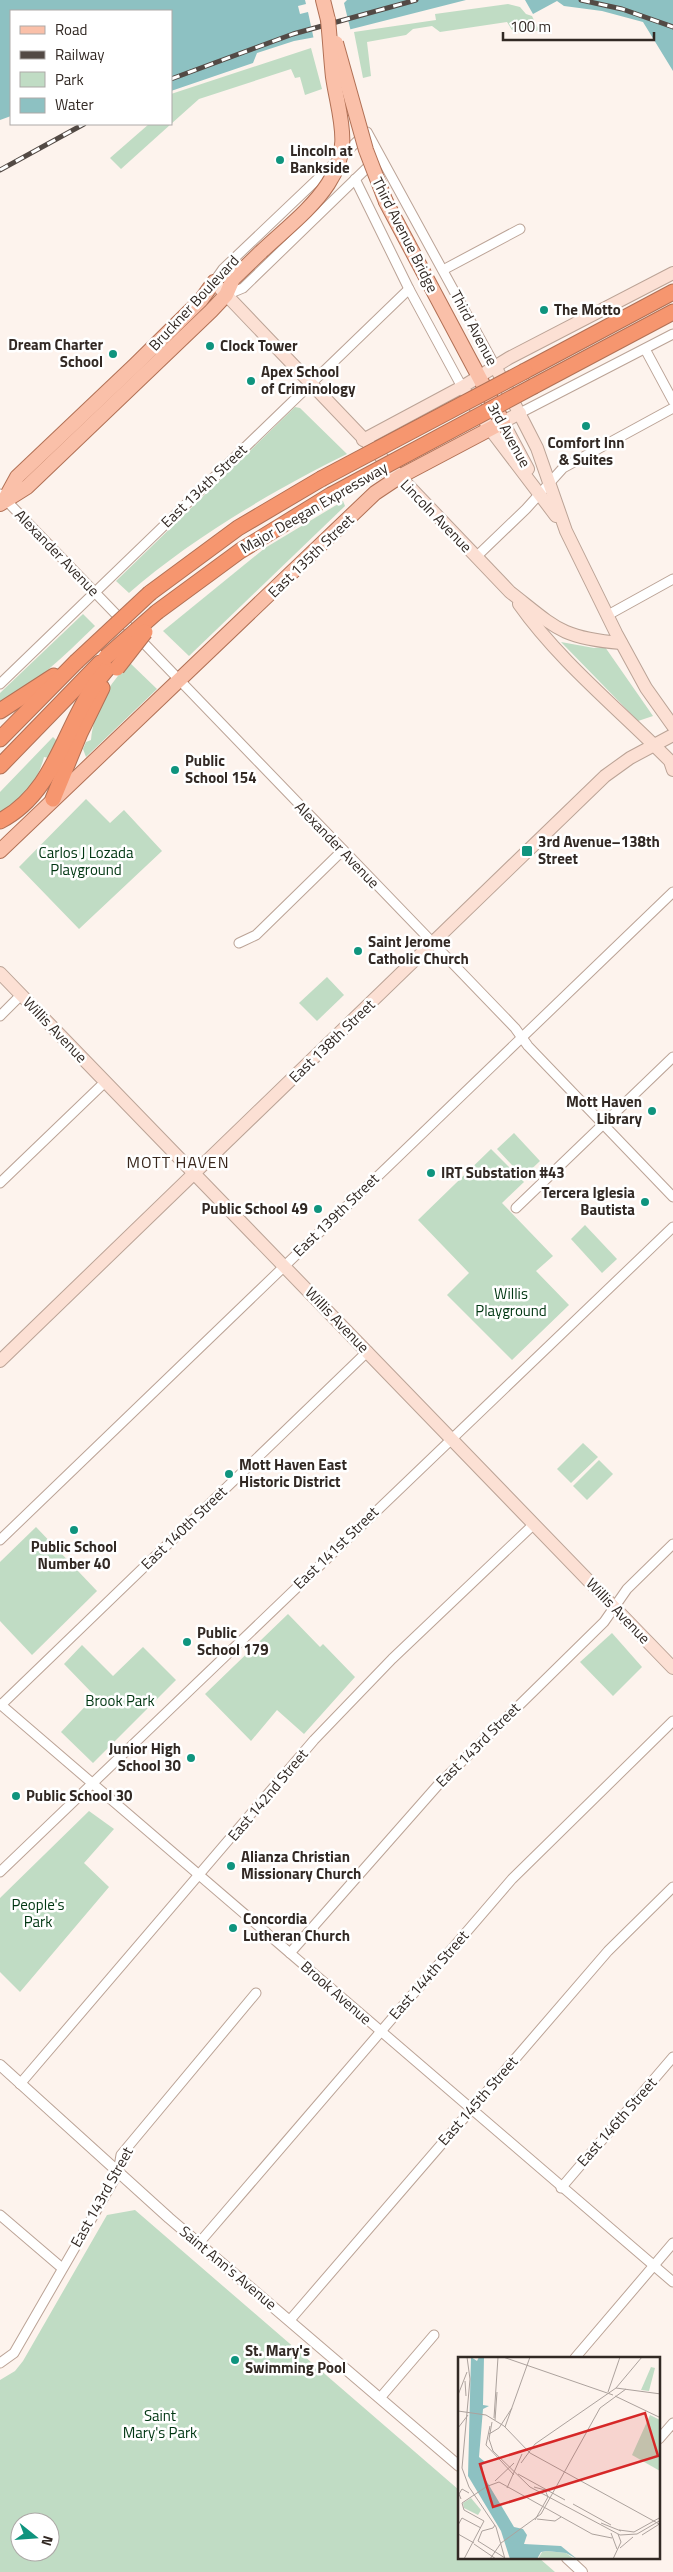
<svg xmlns="http://www.w3.org/2000/svg" width="673" height="2572" font-family="'Titillium Web',sans-serif">
<rect width="100%" height="100%" fill="#fdf3ed"/>
<g fill="#c0dcc4" fill-rule="evenodd">
<polygon points="508,4 520,7 526,14 532,16 539,30 530,33 528,30 518,32 516,29 512,30 507,22 440,32 432,26 413,29 406,35 367,42 371,76 363,78 354,32 436,20 435,14"/>
<polygon points="311,48 322,89 305,95 300,77 295,78 291,69 199,99 171,124 171,94"/>
<polygon points="149,124 171,124 121,169 110,158"/>
<path d="M295,407l5,1 47,46c-72,35 -159,87 -218,139l-13,-12z"/>
<polygon points="343,501 345,506 189,656 163,631 265,548"/>
<path d="M83,614l12,12c-30,29 -60,58 -95,79v-12z"/>
<polygon points="561,642 594,648 605,647 653,716 638,721"/>
<path d="M130,663l27,26 -71,68 -3,-8 3,-7 5,-2c3,-30 17,-56 39,-77z"/>
<path d="M53,737l4,4 -8,17 -5,-1c-6,25 -22,42 -44,55v-20z"/>
<polygon points="86,799 110,823 124,810 162,851 79,929 19,867"/>
<polygon points="327,977 344,995 317,1021 299,1003"/>
<polygon points="514,1133 540,1161 523,1177 497,1149"/>
<polygon points="491,1149 524,1182 502,1203 553,1256 536,1271 569,1305 512,1360 447,1295 469,1273 418,1220"/>
<polygon points="585,1225 617,1259 602,1273 571,1239"/>
<polygon points="583,1443 598,1457 571,1483 557,1469"/>
<polygon points="599,1460 613,1474 587,1500 573,1486"/>
<polygon points="36,1527 97,1591 32,1655 0,1621 0,1562"/>
<polygon points="288,1614 320,1647 323,1644 355,1677 304,1734 277,1710 251,1741 205,1694"/>
<polygon points="612,1633 642,1667 613,1696 580,1662"/>
<polygon points="82,1645 113,1676 143,1647 176,1680 93,1763 61,1732 95,1696 64,1664"/>
<polygon points="89,1811 114,1829 84,1863 109,1887 20,1992 0,1972 0,1898"/>
<path d="M135,2210l324,280v68h80l16,14h-555v-192l15,-9 8,-10 84,-146zM20,2522h30v30h-30z"/>
</g>
<g fill="#8dc1c2">
<polygon points="0,0 466,0 332,34 294,41 257,53 253,63 171,91 171,11 11,11 11,116 0,120"/>
<polygon points="525,0 673,0 673,71 643,22 602,11 564,6 557,1 533,14"/>
</g>
<polygon fill="#fdf3ed" points="305,0 347,0 344,3 351,32 314,40 308,12 300,14 298,6 306,4"/>
<g fill="none" stroke-linecap="round" stroke-linejoin="round">
<defs>
<g id="minor">
<polyline points="355,179 409,289 462,387"/>
<polyline points="443,270 520,229"/>
<polyline points="214,282 223,269 367,132 495,366"/>
<polyline points="226,295 243,288 373,162"/>
<polyline points="645,349 673,401"/>
<polyline points="520,413 673,334"/>
<polyline points="0,494 515,1028 528,1046 673,1197"/>
<polyline points="476,557 526,509 563,468 673,408"/>
<polyline points="608,615 673,579"/>
<polyline points="0,684 409,289"/>
<polyline points="239,943 256,935 343,850"/>
<polyline points="0,1016 21,995"/>
<polyline points="0,1183 105,1082"/>
<polyline points="516,1208 673,1057"/>
<polyline points="0,1540 673,892"/>
<polyline points="0,1704 673,2282"/>
<polyline points="1,1705 368,1351"/>
<polyline points="0,1872 673,1227"/>
<polyline points="290,1953 438,1785 604,1622 627,1589 673,1544"/>
<polyline points="20,2084 314,1740 392,1659 534,1524"/>
<polyline points="561,2188 673,2057"/>
<polyline points="0,2215 62,2268"/>
<polyline points="199,2243 512,1879 673,1721"/>
<polyline points="290,2320 608,1951 673,1887"/>
<polyline points="575,2358 673,2243"/>
<polyline points="0,2363 14,2353 118,2173 121,2155 256,1993"/>
<polyline points="380,2398 434,2335"/>
<polyline points="659,2439 673,2423"/>
</g>
<g id="tertiary">
<polyline points="0,2065 169,2218 459,2466"/>
<polyline points="567,2558 582,2572"/>
</g>
<g id="secondary">
<path d="M214,282l296,310c46,36 51,46 111,51"/>
<polyline points="495,366 537,448 566,531 616,633 646,688 673,726"/>
<polyline points="466,393 490,429 556,516"/>
<polyline points="520,413 503,422 528,469"/>
<polyline points="363,440 462,387 509,358 673,273"/>
<path d="M519,604c40,57 102,107 151,157l3,9"/>
<polyline points="0,973 673,1668"/>
<polyline points="0,1361 605,776 630,758 673,735"/>
</g>
<g id="primary">
<polyline points="323,0 328,20"/>
<polyline points="5,499 17,477 135,365 201,300 214,282"/>
<polyline points="0,504 27,487 211,311 226,295 233,279 261,252"/>
<polyline points="0,851 375,493 399,477 503,422 386,202"/>
</g>
<g id="motorway">
<polyline points="525,371 673,292"/>
<polyline points="534,386 673,312"/>
<polyline points="150,593 238,528 321,479"/>
<polyline points="157,612 240,551 331,495"/>
<polyline points="0,711 54,676"/>
<polyline points="0,739 76,662"/>
<polyline points="0,766 100,663"/>
<polyline points="53,799 80,733 102,688"/>
<path d="M0,821c63,-33 64,-110 113,-158"/>
</g>
</defs>
<use href="#minor" stroke="#bba396" stroke-width="11"/>
<use href="#tertiary" stroke="#bba396" stroke-width="12"/>
<use href="#secondary" stroke="#bba396" stroke-width="14"/>
<use href="#primary" stroke="#b17055" stroke-width="16"/>
<use href="#motorway" stroke="#b17055" stroke-width="17"/>
<use href="#minor" stroke="#fff" stroke-width="9"/>
<use href="#tertiary" stroke="#fff" stroke-width="10"/>
<use href="#secondary" stroke="#fce0d4" stroke-width="12"/>
<use href="#primary" stroke="#fac0a9" stroke-width="14"/>
<use href="#motorway" stroke="#f6966f" stroke-width="15"/>
<defs>
<g id="rail">
<polyline points="581,0 622,9 673,27"/>
<polyline points="171,79 293,34 416,0"/>
<polyline points="0,170 84,124"/>
</g>
</defs>
<use href="#rail" stroke="#534a45" stroke-width="5"/>
<use href="#rail" stroke="#fff" stroke-width="3" stroke-dasharray="9" stroke-linecap="butt"/>
<defs>
<g id="primary-bridge">
<polyline points="336,43 366,150 386,202"/>
<path d="M261,252c22,-21 50,-42 67,-68 25,-37 11,-67 5,-107 -2,-18 -3,-38 -5,-57"/>
</g>
<g id="motorway-bridge">
<polyline points="321,479 525,371"/>
<polyline points="331,495 534,386"/>
<polyline points="106,657 157,612"/>
<polyline points="76,662 150,593"/>
<polyline points="117,668 145,632"/>
</g>
</defs>
<use href="#primary-bridge" stroke="#b17055" stroke-width="16" stroke-linecap="butt"/>
<use href="#motorway-bridge" stroke="#b17055" stroke-width="17" stroke-linecap="butt"/>
<use href="#primary-bridge" stroke="#fac0a9" stroke-width="14"/>
<use href="#motorway-bridge" stroke="#f6966f" stroke-width="15"/>
</g>
<g fill="#0f947e" stroke="#fff" stroke-width="2">
<circle cx="280" cy="160" r="5"/>
<circle cx="544" cy="310" r="5"/>
<circle cx="210" cy="346" r="5"/>
<circle cx="113" cy="354" r="5"/>
<circle cx="251" cy="381" r="5"/>
<circle cx="586" cy="426" r="5"/>
<circle cx="175" cy="770" r="5"/>
<rect x="521" y="845" width="12" height="12" rx="2.5"/>
<circle cx="358" cy="951" r="5"/>
<circle cx="652" cy="1111" r="5"/>
<circle cx="431" cy="1173" r="5"/>
<circle cx="645" cy="1202" r="5"/>
<circle cx="318" cy="1209" r="5"/>
<circle cx="229" cy="1474" r="5"/>
<circle cx="74" cy="1530" r="5"/>
<circle cx="187" cy="1642" r="5"/>
<circle cx="191" cy="1758" r="5"/>
<circle cx="16" cy="1796" r="5"/>
<circle cx="231" cy="1866" r="5"/>
<circle cx="233" cy="1928" r="5"/>
<circle cx="235" cy="2360" r="5"/>
</g>
<g text-anchor="middle" stroke-width="5" stroke-linejoin="round" paint-order="stroke">
<g font-size="15" font-weight="bold" fill="#322924" stroke="#fff" text-anchor="start">
<text x="290" y="156">Lincoln at<tspan x="290" dy="17">Bankside</tspan></text>
<text x="554" y="315">The Motto</text>
<text x="103" y="350" text-anchor="end">Dream Charter<tspan x="103" dy="17">School</tspan></text>
<text x="220" y="351">Clock Tower</text>
<text x="261" y="377">Apex School<tspan x="261" dy="17">of Criminology</tspan></text>
<text x="586" y="448" text-anchor="middle">Comfort Inn<tspan x="586" dy="17">&amp; Suites</tspan></text>
<text x="185" y="766">Public<tspan x="185" dy="17">School 154</tspan></text>
<text x="538" y="847">3rd Avenue–138th<tspan x="538" dy="17">Street</tspan></text>
<text x="368" y="947">Saint Jerome<tspan x="368" dy="17">Catholic Church</tspan></text>
<text x="642" y="1107" text-anchor="end">Mott Haven<tspan x="642" dy="17">Library</tspan></text>
<text x="441" y="1178">IRT Substation #43</text>
<text x="635" y="1198" text-anchor="end">Tercera Iglesia<tspan x="635" dy="17">Bautista</tspan></text>
<text x="308" y="1214" text-anchor="end">Public School 49</text>
<text x="239" y="1470">Mott Haven East<tspan x="239" dy="17">Historic District</tspan></text>
<text x="74" y="1552" text-anchor="middle">Public School<tspan x="74" dy="17">Number 40</tspan></text>
<text x="197" y="1638">Public<tspan x="197" dy="17">School 179</tspan></text>
<text x="181" y="1754" text-anchor="end">Junior High<tspan x="181" dy="17">School 30</tspan></text>
<text x="26" y="1801">Public School 30</text>
<text x="241" y="1862">Alianza Christian<tspan x="241" dy="17">Missionary Church</tspan></text>
<text x="243" y="1924">Concordia<tspan x="243" dy="17">Lutheran Church</tspan></text>
<text x="245" y="2356">St. Mary's<tspan x="245" dy="17">Swimming Pool</tspan></text>
</g>
<g font-size="15" fill="#322924" stroke="#fff">
<text transform="translate(405 235) rotate(63)" y="5">Third Avenue Bridge</text>
<text transform="translate(194 303) rotate(-47)" y="5">Bruckner Boulevard</text>
<text transform="translate(474 328) rotate(62)" y="5">Third Avenue</text>
<text transform="translate(509 435) rotate(61)" y="5">3rd Avenue</text>
<text transform="translate(204 486) rotate(-44)" y="5">East 134th Street</text>
<text transform="translate(314 508) rotate(-30)" y="5">Major Deegan Expressway</text>
<text transform="translate(436 516) rotate(46)" y="5">Lincoln Avenue</text>
<text transform="translate(57 553) rotate(46)" y="5">Alexander Avenue</text>
<text transform="translate(311 556) rotate(-44)" y="5">East 135th Street</text>
<text transform="translate(337 845) rotate(46)" y="5">Alexander Avenue</text>
<text transform="translate(55 1030) rotate(46)" y="5">Willis Avenue</text>
<text transform="translate(332 1041) rotate(-44)" y="5">East 138th Street</text>
<text transform="translate(336 1215) rotate(-44)" y="5">East 139th Street</text>
<text transform="translate(337 1320) rotate(46)" y="5">Willis Avenue</text>
<text transform="translate(184 1528) rotate(-44)" y="5">East 140th Street</text>
<text transform="translate(336 1548) rotate(-44)" y="5">East 141st Street</text>
<text transform="translate(618 1611) rotate(46)" y="5">Willis Avenue</text>
<text transform="translate(478 1745) rotate(-45)" y="5">East 143rd Street</text>
<text transform="translate(268 1795) rotate(-50)" y="5">East 142nd Street</text>
<text transform="translate(429 1975) rotate(-49)" y="5">East 144th Street</text>
<text transform="translate(336 1993) rotate(41)" y="5">Brook Avenue</text>
<text transform="translate(478 2101) rotate(-49)" y="5">East 145th Street</text>
<text transform="translate(617 2122) rotate(-49)" y="5">East 146th Street</text>
<text transform="translate(102 2197) rotate(-61)" y="5">East 143rd Street</text>
<text transform="translate(228 2268) rotate(40)" y="5">Saint Ann's Avenue</text>
</g>
<g font-size="15" fill="#003612" stroke="#fff">
<text x="86" y="858">Carlos J Lozada<tspan x="86" dy="17">Playground</tspan></text>
<text x="511" y="1299">Willis<tspan x="511" dy="17">Playground</tspan></text>
<text x="120" y="1706">Brook Park</text>
<text x="38" y="1910">People's<tspan x="38" dy="17">Park</tspan></text>
<text x="160" y="2421">Saint<tspan x="160" dy="17">Mary's Park</tspan></text>
</g>
<g font-size="16" letter-spacing="1" fill="#38261b" stroke="#fff">
<text x="178" y="1168">MOTT HAVEN</text>
</g>
</g>
<g transform="translate(458 2357)">
<rect width="202" height="202" fill="#fdf3ed"/>
<path d="M193,10l4,1 -6,23 -8,-1zM192,58l10,5v51l-28,-16zM13,141l10,12 -3,5 -14,-7 -1,-5zM89,194l19,2 8,6h-36l4,-7z" fill="#c0dcc4"/>
<path d="M13,0l6,4 2,-4h5l-1,48 6,1 -6,3 -4,48 6,5 -3,3 2,12 30,50 9,2 4,6 -3,9 37,2 16,13 -11,-6 -19,-2 -6,1 -4,7h-27l-9,-28 -33,-55z" fill="#8dc1c2"/>
<path fill="none" stroke="#aca29d" stroke-width="1" d="M9,0l3,22 -8,89 7,19 27,40 9,32M45,0l110,38M7,24l1,15M158,31l45,6M150,35l12,-35M0,38l9,-23M157,39l46,22M0,54l28,4 18,11 26,27 131,72M36,61l4,-61M37,63l2,-28M34,65l-3,17 4,12 37,36 90,48 17,-1 24,-14M32,69l-4,19 28,30M47,70l25,-70M0,71l10,-13M31,77l10,-6 13,-20M63,106l14,-19 81,-56 26,-31M60,117l47,26M37,124l19,-18M30,129l11,-4 93,52 20,4M76,130l11,3 3,7 -13,23M49,131l15,-34M3,142l-2,-5 3,-5 7,4M4,146l2,7 20,11 -20,38M4,146l27,-18M115,147l38,21M79,162l18,2 6,-4M143,166l20,8M0,168l4,-7 19,10M37,168l-2,3 -11,3 -4,10 27,17M161,173l15,2 27,-15M153,176l6,16M0,177l16,9M184,178l19,-12M16,187l22,15M162,191l13,-11M32,202l11,-16 40,-29 59,-106 26,-19M155,202l8,-17 -3,-8"/>
<path fill="#d62828" fill-opacity="0.15" stroke="#d62828" stroke-width="2.5" d="M187,56l13,43 -165,51 -13,-43z"/>
<rect width="202" height="202" fill="none" stroke="#322924" stroke-width="2.5"/>
</g>
<rect x="10" y="10" width="162" height="115" fill="#ffffff" stroke="#ada9a7"/>
<rect x="20" y="26" width="25" height="8" fill="#fac0a9" stroke="#ada9a7"/>
<text x="55" y="35" font-size="15" fill="#322924">Road</text>
<rect x="20" y="51" width="25" height="8" fill="#534a45" stroke="#ada9a7"/>
<text x="55" y="60" font-size="15" fill="#322924">Railway</text>
<rect x="20" y="72" width="25" height="15" fill="#c0dcc4" stroke="#ada9a7"/>
<text x="55" y="85" font-size="15" fill="#322924">Park</text>
<rect x="20" y="98" width="25" height="15" fill="#8dc1c2" stroke="#ada9a7"/>
<text x="55" y="110" font-size="15" fill="#322924">Water</text>
<g transform="translate(35 2537) rotate(107)"><circle r="24" fill="#ffffff" stroke="#ada9a7"/>
<path d="M0-4L9 19L0 12L-9 19Z" fill="#0f947e"/>
<text y="-8" font-size="14" font-weight="bold" text-anchor="middle" fill="#322924">N</text>
</g>
<path d="M503 32v8h151v-8" fill="none" stroke="#322924" stroke-width="2.5"/>
<text x="510" y="32" font-size="15" fill="#322924" stroke="#ffffff" stroke-width="4" paint-order="stroke">100 m</text>
</svg>
